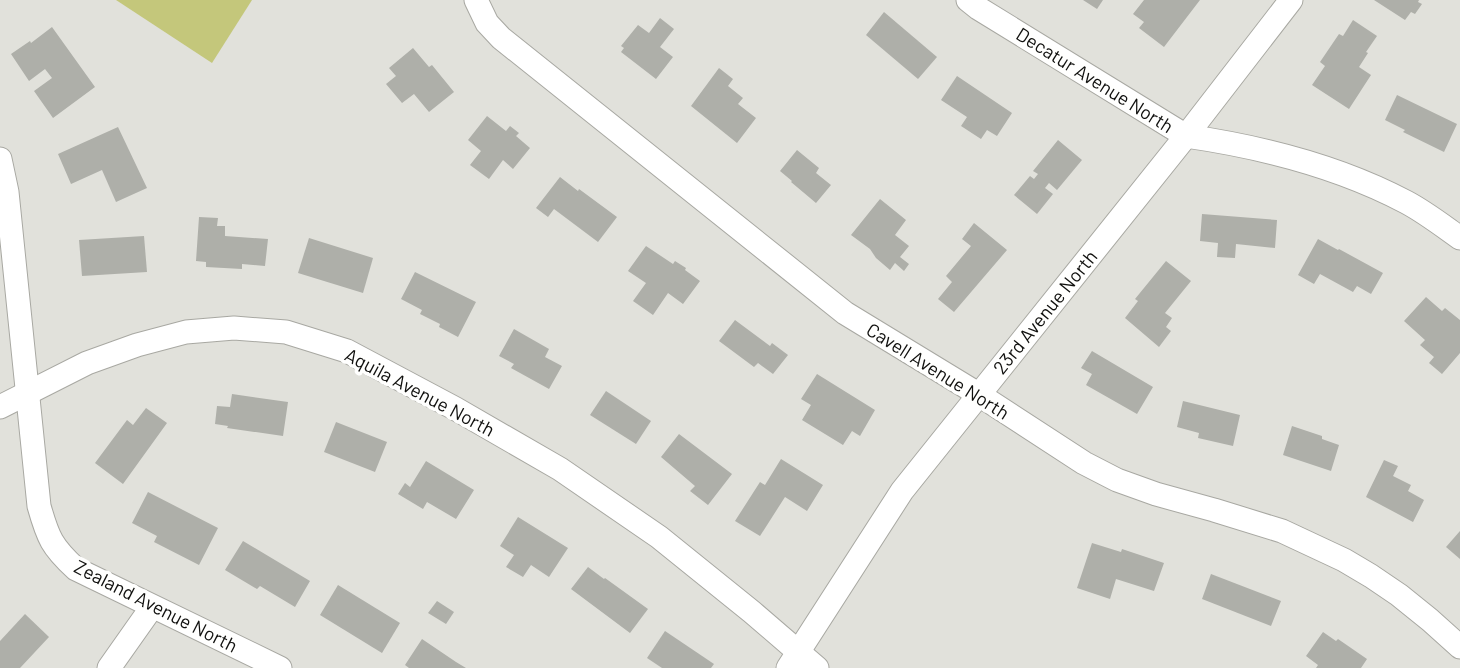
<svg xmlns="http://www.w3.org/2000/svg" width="1460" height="668" font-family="Barlow,sans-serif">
<rect width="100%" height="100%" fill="#e1e1db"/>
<polygon fill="#c4c77b" points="116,0 252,0 212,63"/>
<g fill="#aeafa9">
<polygon points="1083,0 1103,0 1097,9"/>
<polygon points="1144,0 1200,0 1164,47 1139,28 1144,22 1133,14"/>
<polygon points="1374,0 1419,0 1418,2 1422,4 1415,14 1411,12 1405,20"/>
<polygon points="884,12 937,57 918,79 866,35"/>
<polygon points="660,18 674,29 660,47 673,57 656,79 621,52 624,48 621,46 638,25 649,33"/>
<polygon points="1353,20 1377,36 1366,52 1368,53 1359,67 1371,75 1349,109 1312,85 1325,66 1320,62 1339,34 1343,36"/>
<polygon points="52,27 95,87 53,118 34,91 52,78 45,69 29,81 11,54 30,41 31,43"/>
<polygon points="413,48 429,67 432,65 454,92 429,112 414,94 402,103 386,84 396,76 389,68"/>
<polygon points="719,68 733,79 728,86 743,98 738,104 756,118 737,143 691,106"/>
<polygon points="957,76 1012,113 997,136 987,130 981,139 961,126 967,117 941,100"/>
<polygon points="1397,95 1457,124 1444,152 1403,132 1405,130 1385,120"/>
<polygon points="487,116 506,131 510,126 519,133 516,136 530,148 513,169 503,160 489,179 470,165 481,151 468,140"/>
<polygon points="118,127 147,188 116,202 102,170 71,184 58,154"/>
<polygon points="1058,140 1082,160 1057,190 1049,183 1045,188 1053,194 1037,214 1014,195 1030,176 1034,179 1038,174 1033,171"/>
<polygon points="797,150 819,168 816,173 831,185 816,203 791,182 792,181 780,171"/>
<polygon points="560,177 578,191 579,189 617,217 598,242 554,209 548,217 536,208"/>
<polygon points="880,199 906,220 895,235 909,246 900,257 909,264 904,271 895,263 890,270 876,258 870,249 851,235"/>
<polygon points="1202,214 1277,220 1275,248 1236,244 1235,258 1217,257 1218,243 1200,241"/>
<polygon points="199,217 218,218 217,226 225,226 225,236 268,239 265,266 242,264 242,269 206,267 206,262 196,261"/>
<polygon points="974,223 1007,250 954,312 938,299 952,282 946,276 971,246 962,239"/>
<polygon points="144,236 147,272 82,276 79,240"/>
<polygon points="309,238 373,258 363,293 298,273"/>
<polygon points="1318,239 1338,250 1339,249 1383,273 1371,294 1357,286 1353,292 1320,274 1314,284 1298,275"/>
<polygon points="646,246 673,264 675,261 686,268 685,270 700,281 683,304 668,293 653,315 633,301 646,283 628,271"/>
<polygon points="1166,261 1191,281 1165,313 1172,318 1166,327 1171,331 1159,347 1125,318 1138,301 1135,299"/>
<polygon points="415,272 476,302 458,337 439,327 440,324 420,314 422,310 401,299"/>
<polygon points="1426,297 1442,311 1445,308 1460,320 1460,353 1442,374 1429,363 1434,357 1420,345 1425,340 1404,321"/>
<polygon points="735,320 770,346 772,343 788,355 773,374 758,363 754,367 719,341"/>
<polygon points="514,329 549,349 545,357 562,366 549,389 511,368 514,364 499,356"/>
<polygon points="1092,351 1153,387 1137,414 1086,385 1092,374 1081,368"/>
<polygon points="817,374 875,410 860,436 852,431 843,445 802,420 811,405 801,399"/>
<polygon points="606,391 651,421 636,444 590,415"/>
<polygon points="232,394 288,402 283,436 227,428 228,426 215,424 217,406 230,407"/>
<polygon points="1183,401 1240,415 1233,446 1198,438 1199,433 1177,427"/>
<polygon points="146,408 167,423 123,484 95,463 127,420 133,425"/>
<polygon points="336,422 387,442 375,472 324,452"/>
<polygon points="1292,426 1322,436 1322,439 1339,445 1331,471 1283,455"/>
<polygon points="679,434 732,474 708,505 690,491 695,486 661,457"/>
<polygon points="781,459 823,485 807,511 785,497 760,536 735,521 760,482 765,485"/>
<polygon points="1384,460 1398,466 1393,476 1411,485 1408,491 1424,500 1413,522 1366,497"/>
<polygon points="426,461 474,490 456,519 427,502 423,509 398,494 405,483 410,487"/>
<polygon points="148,492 218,528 199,565 154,542 157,536 132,523"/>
<polygon points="518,517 568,548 549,577 531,565 523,577 506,567 514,555 500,546"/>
<polygon points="1460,531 1460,559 1446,547"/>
<polygon points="243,541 310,581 295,607 260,586 257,589 225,570"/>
<polygon points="1092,543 1121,552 1122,549 1164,563 1154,591 1116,579 1110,599 1077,588"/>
<polygon points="588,567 604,579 605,578 648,609 630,633 571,589"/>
<polygon points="1211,574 1281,601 1271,626 1202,599"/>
<polygon points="338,585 400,623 382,653 320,615"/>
<polygon points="437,601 454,612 446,624 428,613"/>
<polygon points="25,614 49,637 20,668 0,668 0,641"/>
<polygon points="665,631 714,664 711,668 662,668 647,658"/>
<polygon points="1323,632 1336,641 1338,639 1367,659 1361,668 1316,668 1318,665 1306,656"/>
<polygon points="422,639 456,662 466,668 409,668 405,665"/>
</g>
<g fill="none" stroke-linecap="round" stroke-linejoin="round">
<defs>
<g id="minor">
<polyline points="476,0 487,23 501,38 845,313 978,394 1084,463 1117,480 1156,494 1214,510 1282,531 1344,560 1371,576 1399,595 1430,620 1460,647"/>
<path d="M968,0l10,8 208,128c76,11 152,30 220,66 19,10 37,24 54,36"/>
<path d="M0,159l7,33 32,314c9,32 13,41 37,63l204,99"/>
<polyline points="0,407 87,363 137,345 186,332 234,328 286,332 347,351 456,409 560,469 659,537 752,612 817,668"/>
<polyline points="109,668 152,607"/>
<polyline points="788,668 902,491 1186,136 1291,0"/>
</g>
</defs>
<use href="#minor" stroke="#a8a8a2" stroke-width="25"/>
<use href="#minor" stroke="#fff" stroke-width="23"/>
</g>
<g text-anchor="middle" stroke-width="7" stroke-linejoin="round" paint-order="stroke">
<g font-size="19" fill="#10100e" stroke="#fffffe">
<text transform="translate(1095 80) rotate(32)" y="7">Decatur Avenue North</text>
<text transform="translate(1045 312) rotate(-51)" y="7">23rd Avenue North</text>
<text transform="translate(938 371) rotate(32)" y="7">Cavell Avenue North</text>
<text transform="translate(420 392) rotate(28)" y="7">Aquila Avenue North</text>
<text transform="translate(156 606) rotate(27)" y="7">Zealand Avenue North</text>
</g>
</g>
</svg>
